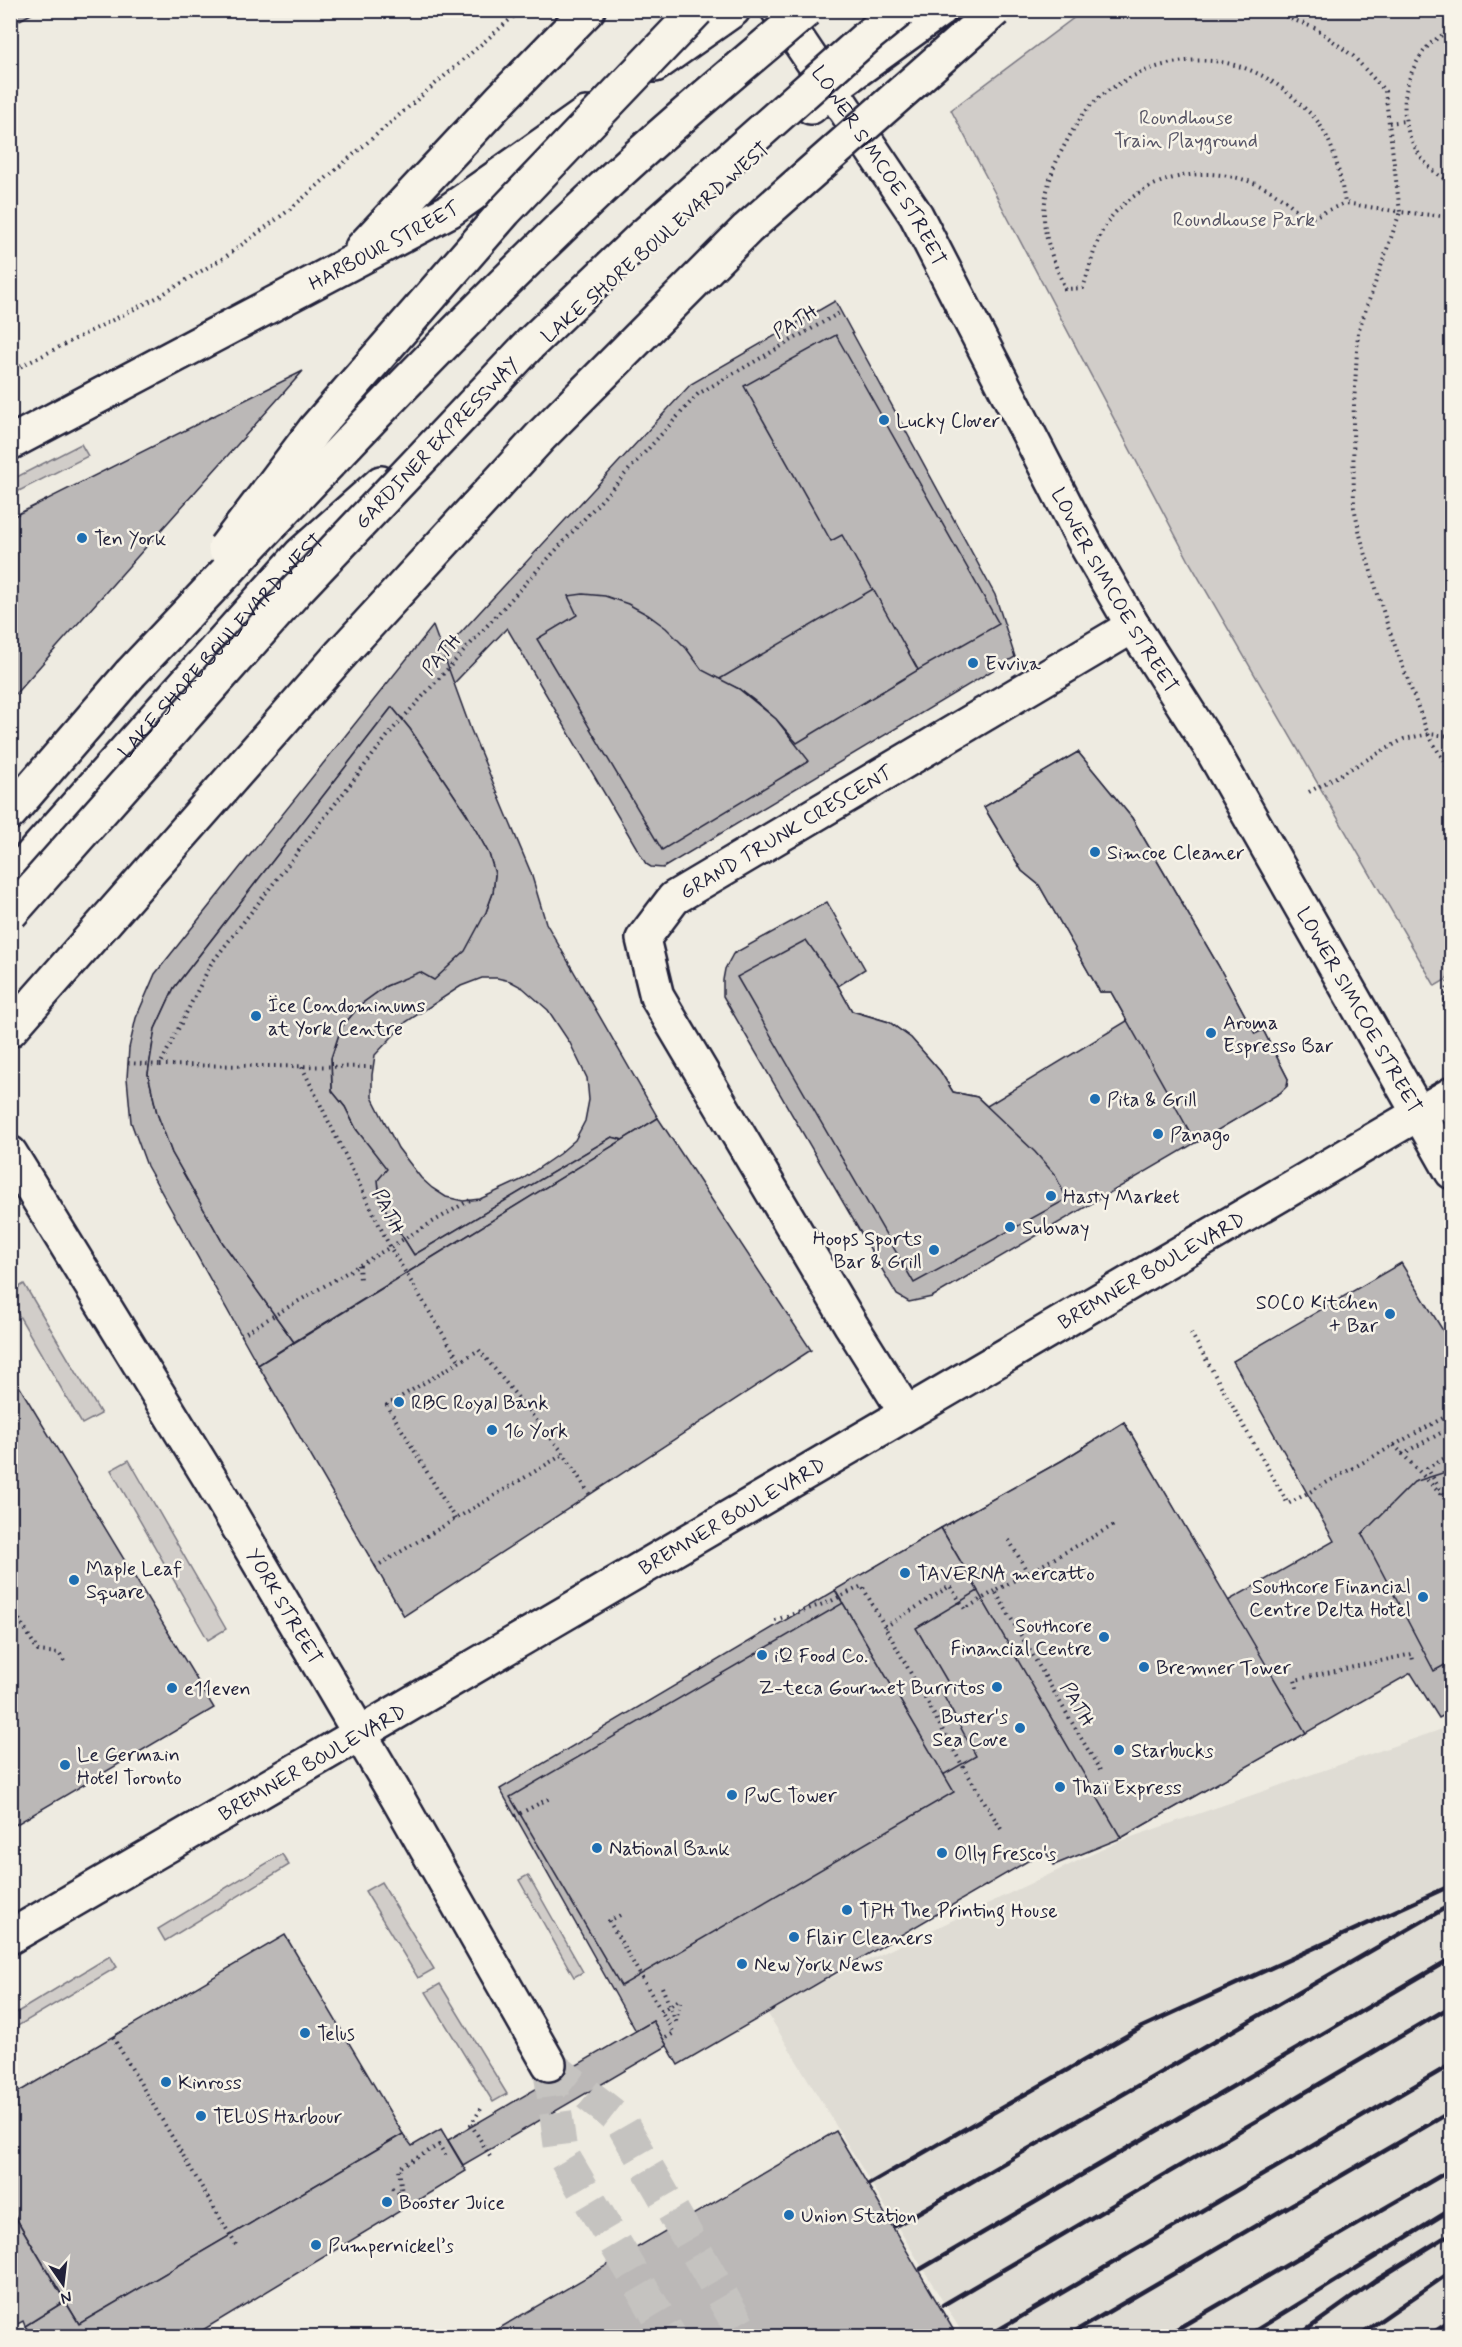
<svg xmlns="http://www.w3.org/2000/svg" width="1462" height="2347" font-family="Mynerve,sans-serif">
<rect width="100%" height="100%" fill="#eeebe1"/>
<filter id="ink" filterUnits="userSpaceOnUse"><feTurbulence type="fractalNoise" baseFrequency=".0167" numOctaves="2"/><feDisplacementMap in="SourceGraphic" scale="12" xChannelSelector="R" yChannelSelector="G"/><feConvolveMatrix kernelMatrix="1 2 1 2 8 2 1 2 1" color-interpolation-filters="sRGB"/></filter>
<g filter="url(#ink)">
<polygon fill="#dfdcd4" points="1451,1726 1451,2336 964,2336 765,2009 1120,1841"/>
<g fill="#d1cdc9" stroke="#7a7882" stroke-width="1.5">
<polygon points="1083,11 1451,11 1452,976 1435,986 1190,563 951,110"/>
<polygon points="81,444 88,456 11,495 11,480"/>
<polygon points="24,1284 101,1414 82,1424 11,1302 11,1292"/>
<polygon points="129,1460 226,1629 208,1640 111,1470"/>
<polygon points="282,1854 289,1865 165,1941 158,1929"/>
<polygon points="528,1875 583,1972 574,1977 519,1880"/>
<polygon points="381,1882 434,1969 418,1978 365,1891"/>
<polygon points="110,1956 117,1967 11,2030 11,2016"/>
<polygon points="440,1984 507,2094 493,2102 426,1992"/>
</g>
<g fill="#bbb8b7" stroke="#22223b" stroke-width="1.5" fill-rule="evenodd">
<polygon points="10,10 39,10 10,25"/>
<polygon points="835,301 995,595 1015,657 663,868 651,867 646,864 507,628 410,729 392,707 691,384"/>
<polygon points="836,335 999,624 918,670 842,535 831,541 744,386"/>
<polygon points="303,371 137,557 10,700 10,518"/>
<polygon points="873,589 918,670 797,743 776,719 759,704 739,689 718,680"/>
<polygon points="583,594 605,596 628,604 648,615 666,628 686,648 702,670 739,689 776,719 809,761 662,850 537,639 577,615 568,596"/>
<path d="M433,626l38,104 60,143 15,50 112,195 -35,22 -11,-3 -198,118 -34,-54 -2,-21 -7,-22 -26,-51 -13,-16 -1,-33 10,-30 20,-24 25,-18 58,-26 23,-22 19,-26 7,-19 2,-19 -6,-20 -23,-41 -56,-84 -18,-22 -218,281 -19,41 -7,45 9,39 15,40 51,90 71,99 -36,23 -111,-199 -16,-44 -4,-44 2,-30 7,-30 19,-44zM482,978h15l13,3 13,7 25,22 22,33 17,35 2,22 -4,21 -10,19 -16,14 -38,26 -41,19 -17,2 -17,-4 -14,-9 -11,-10 -23,-30 -26,-51v-22l3,-20 31,-33 55,-36z"/>
<polygon points="392,707 410,729 466,813 489,854 495,874 493,893 486,912 465,951 434,980 420,972 386,986 361,1004 341,1028 331,1058 332,1091 345,1107 356,1129 387,1169 378,1180 380,1201 414,1255 612,1137 623,1140 294,1342 223,1243 172,1153 157,1113 148,1074 155,1029 174,988"/>
<polygon points="1078,752 1132,818 1218,965 1255,1034 1263,1030 1288,1079 1287,1086 1280,1093 932,1297 909,1302 897,1295 723,996 723,980 725,969 733,954 827,902 865,969 838,986 852,1011 889,1022 911,1038 940,1071 953,1092 977,1097 987,1106 1127,1021 1111,992 1100,992 1039,885 1022,871 984,807"/>
<polygon points="1078,752 1132,818 1218,965 1255,1034 1263,1030 1288,1079 1287,1086 1280,1093 1196,1143 1111,992 1100,992 1039,885 1022,871 984,807"/>
<polygon points="806,940 838,986 852,1011 889,1022 911,1038 940,1071 953,1092 977,1097 1035,1152 1055,1175 1067,1199 914,1283 737,977"/>
<polygon points="658,1118 811,1350 404,1616 258,1365"/>
<polygon points="1401,1263 1452,1345 1452,1711 1439,1718 1411,1673 1121,1838 1054,1865 1045,1851 678,2065 653,2021 636,2031 500,1789 941,1528 1063,1460 1124,1422 1228,1601 1334,1541 1233,1361"/>
<polygon points="10,1371 214,1708 10,1828"/>
<polygon points="1124,1422 1306,1733 1121,1838 941,1528 1063,1460"/>
<polygon points="1452,1470 1452,1661 1434,1671 1362,1534 1414,1482"/>
<polygon points="941,1528 978,1591 916,1628 950,1686 941,1691 976,1756 943,1775 835,1590"/>
<polygon points="843,1603 954,1792 621,1986 510,1797"/>
<polygon points="285,1935 403,2134 79,2324 10,2208 10,2097"/>
<polygon points="653,2021 667,2046 463,2165 448,2140"/>
<polygon points="441,2129 466,2171 193,2336 32,2336 25,2326 65,2301 79,2324 403,2134 412,2146"/>
<polygon points="836,2131 957,2336 486,2336"/>
<polygon points="10,2208 65,2301 25,2326 23,2321 10,2328"/>
</g>
<g fill="none" stroke-linecap="round" stroke-linejoin="round">
<g stroke="#c5c3c0" stroke-width="33" stroke-dasharray="33 16" stroke-linecap="butt">
<polyline points="549,2064 620,2120 745,2336"/>
<polyline points="549,2064 561,2152 670,2336"/>
</g>
<defs>
<g id="street">
<path id="s1" d="M906,1413l-55,-88 -194,-328 -14,-58 31,-41 459,-272"/>
<polyline points="10,1937 359,1734"/>
</g>
<g id="secondary">
<path id="s2" d="M778,10l138,205 169,328 48,83 78,122 241,424"/>
<path id="s3" d="M359,1734l1093,-640"/>
</g>
<g id="primary">
<path id="s4" d="M10,1153l199,324 188,320 152,267"/>
</g>
<g id="highway">
<polyline points="655,65 733,10"/>
<polyline points="811,107 831,89 940,10"/>
<polyline points="362,248 502,98 588,10"/>
<path id="s5" d="M10,443l439,-232 137,-97"/>
<polyline points="10,813 130,674"/>
<path id="s6" d="M10,880l291,-326 80,-71"/>
<polyline points="10,1030 340,655"/>
</g>
</defs>
<use href="#street" stroke="#22223b" stroke-width="38"/>
<use href="#secondary" stroke="#22223b" stroke-width="38"/>
<use href="#primary" stroke="#22223b" stroke-width="38"/>
<use href="#highway" stroke="#22223b" stroke-width="38"/>
<g stroke="#22223b" stroke-width="4" stroke-dasharray="1.5 4.5" stroke-linecap="butt">
<path d="M1269,10l48,19 36,27 32,35 15,121 -55,-9c-5,-28 -10,-57 -27,-81 -5,-7 -13,-13 -19,-19 -55,-55 -132,-55 -194,-10 -20,14 -32,36 -43,57 -12,23 -21,53 -17,79 3,18 10,36 17,52l3,8 18,-1c9,-25 12,-52 29,-72 44,-51 121,-55 174,-15 7,5 14,13 20,19l39,-17"/>
<path d="M1452,29c-8,5 -17,10 -23,16 -40,46 -30,109 23,139"/>
<polyline points="1389,123 1405,121"/>
<polyline points="1452,217 1400,212 1358,332 1353,424 1354,507 1361,539 1388,627 1428,734 1452,775"/>
<polyline points="10,372 158,297 225,257 288,211 521,10"/>
<polyline points="1309,792 1404,739 1428,734 1452,736"/>
<polyline points="1444,1007 1452,964"/>
<polyline points="128,1063 160,1065 211,964 393,729 698,394 841,312"/>
<polyline points="160,1065 373,1067"/>
<polyline points="302,1067 390,1247 460,1362"/>
<polyline points="359,1265 360,1281"/>
<polyline points="1191,1333 1288,1504 1452,1413"/>
<polyline points="241,1335 470,1200"/>
<polyline points="1394,1445 1448,1502"/>
<polyline points="1402,1454 1452,1427"/>
<polyline points="1443,1494 1427,1468 1452,1454"/>
<polyline points="455,1519 387,1405 479,1350 564,1454 590,1495"/>
<polyline points="1009,1540 1028,1573 995,1591 1101,1772"/>
<polyline points="375,1567 564,1454"/>
<polyline points="1028,1573 1114,1525"/>
<polyline points="10,1604 38,1651 59,1653 65,1663"/>
<polyline points="775,1620 829,1602 862,1586 961,1763 1001,1829"/>
<polyline points="885,1627 950,1586 965,1609 995,1591"/>
<polyline points="1297,1688 1295,1680 1412,1654 1413,1661"/>
<polyline points="515,1816 550,1798"/>
<polyline points="620,1915 609,1921 674,2033 664,2039"/>
<polyline points="662,1987 676,2022"/>
<polyline points="661,2011 681,1999"/>
<polyline points="676,2021 681,1999"/>
<polyline points="113,2037 236,2245"/>
<polyline points="481,2109 471,2124 492,2160"/>
<polyline points="392,2188 401,2194"/>
<polyline points="402,2195 399,2168 439,2145 446,2156"/>
</g>
<use href="#street" stroke="#f7f3e8" stroke-width="33"/>
<use href="#secondary" stroke="#f7f3e8" stroke-width="33"/>
<use href="#primary" stroke="#f7f3e8" stroke-width="33"/>
<use href="#highway" stroke="#f7f3e8" stroke-width="33"/>
<g stroke="#22223b" stroke-width="4.5">
<polyline points="869,2184 1142,2027 1452,1885"/>
<polyline points="895,2226 1452,1904"/>
<polyline points="921,2269 1452,1958"/>
<polyline points="943,2305 1452,2006"/>
<polyline points="988,2336 1452,2064"/>
<polyline points="1067,2336 1452,2111"/>
<polyline points="1165,2336 1452,2169"/>
<polyline points="1247,2336 1452,2209"/>
<polyline points="1298,2336 1375,2281 1452,2233"/>
<polyline points="1358,2336 1452,2271"/>
<polyline points="1428,2336 1452,2320"/>
</g>
<defs>
<g id="highway-bridge">
<polyline points="225,548 315,429 505,211 697,10"/>
<polyline points="340,655 542,435 747,229 995,10"/>
<path d="M130,674c153,-161 303,-326 465,-479 68,-64 140,-124 212,-185"/>
<path id="s7" d="M10,914l285,-322 236,-249 112,-107 226,-201 31,-25"/>
</g>
</defs>
<use href="#highway-bridge" stroke="#22223b" stroke-width="38" stroke-linecap="butt"/>
<use href="#highway-bridge" stroke="#f7f3e8" stroke-width="33"/>
</g>
</g>
<g fill="#1f6fb2" stroke="#f7f3e8" stroke-width="2">
<circle cx="884" cy="420" r="6"/>
<circle cx="82" cy="538" r="6"/>
<circle cx="973" cy="663" r="6"/>
<circle cx="1095" cy="852" r="6"/>
<circle cx="256" cy="1016" r="6"/>
<circle cx="1211" cy="1033" r="6"/>
<circle cx="1095" cy="1099" r="6"/>
<circle cx="1158" cy="1134" r="6"/>
<circle cx="1051" cy="1196" r="6"/>
<circle cx="1010" cy="1227" r="6"/>
<circle cx="934" cy="1250" r="6"/>
<circle cx="1390" cy="1314" r="6"/>
<circle cx="399" cy="1402" r="6"/>
<circle cx="492" cy="1430" r="6"/>
<circle cx="905" cy="1573" r="6"/>
<circle cx="74" cy="1580" r="6"/>
<circle cx="1423" cy="1597" r="6"/>
<circle cx="1104" cy="1637" r="6"/>
<circle cx="762" cy="1655" r="6"/>
<circle cx="1144" cy="1667" r="6"/>
<circle cx="997" cy="1687" r="6"/>
<circle cx="172" cy="1688" r="6"/>
<circle cx="1020" cy="1728" r="6"/>
<circle cx="1119" cy="1750" r="6"/>
<circle cx="65" cy="1765" r="6"/>
<circle cx="1060" cy="1787" r="6"/>
<circle cx="732" cy="1795" r="6"/>
<circle cx="597" cy="1848" r="6"/>
<circle cx="942" cy="1853" r="6"/>
<circle cx="847" cy="1910" r="6"/>
<circle cx="794" cy="1937" r="6"/>
<circle cx="742" cy="1964" r="6"/>
<circle cx="305" cy="2033" r="6"/>
<circle cx="166" cy="2082" r="6"/>
<circle cx="201" cy="2116" r="6"/>
<circle cx="387" cy="2202" r="6"/>
<circle cx="789" cy="2215" r="6"/>
<circle cx="316" cy="2245" r="6"/>
</g>
<g text-anchor="middle" stroke-width="5" stroke-linejoin="round" paint-order="stroke">
<g font-size="20" fill="#575566" stroke="#f7f3e8">
<text x="1186" y="124">Roundhouse<tspan x="1186" dy="23">Train Playground</tspan></text>
<text x="1244" y="226">Roundhouse Park</text>
</g>
<g font-size="20" fill="#22223b" stroke="#f7f3e8">
<text dy="7" stroke="none"><textPath href="#s2" startOffset="186">LOWER SIMCOE STREET</textPath></text>
<text transform="translate(655 242) rotate(-41)" y="7">LAKE SHORE BOULEVARD WEST</text>
<text dy="7" stroke="none"><textPath href="#s5" startOffset="423">HARBOUR STREET</textPath></text>
<text transform="translate(795 321) rotate(-30)" y="7">PATH</text>
<text dy="7" stroke="none"><textPath href="#s7" startOffset="636">GARDINER EXPRESSWAY</textPath></text>
<text dy="7" stroke="none"><textPath href="#s2" startOffset="672">LOWER SIMCOE STREET</textPath></text>
<text dy="7" stroke="none"><textPath href="#s6" startOffset="315">LAKE SHORE BOULEVARD WEST</textPath></text>
<text transform="translate(441 654) rotate(-48)" y="7">PATH</text>
<text dy="7" stroke="none"><textPath href="#s1" startOffset="726">GRAND TRUNK CRESCENT</textPath></text>
<text dy="7" stroke="none"><textPath href="#s2" startOffset="1158">LOWER SIMCOE STREET</textPath></text>
<text transform="translate(389 1211) rotate(64)" y="7">PATH</text>
<text dy="7" stroke="none"><textPath href="#s3" startOffset="918">BREMNER BOULEVARD</textPath></text>
<text dy="7" stroke="none"><textPath href="#s3" startOffset="432">BREMNER BOULEVARD</textPath></text>
<text dy="7" stroke="none"><textPath href="#s4" startOffset="530">YORK STREET</textPath></text>
<text transform="translate(1078 1704) rotate(60)" y="7">PATH</text>
<text transform="translate(312 1762) rotate(-30)" y="7">BREMNER BOULEVARD</text>
</g>
<g font-size="20" fill="#22223b" stroke="#f7f3e8" text-anchor="start">
<text x="896" y="427">Lucky Clover</text>
<text x="94" y="545">Ten York</text>
<text x="985" y="670">Evviva</text>
<text x="1107" y="859">Simcoe Cleaner</text>
<text x="268" y="1012">Ïce Condominums<tspan x="268" dy="23">at York Centre</tspan></text>
<text x="1223" y="1029">Aroma<tspan x="1223" dy="23">Espresso Bar</tspan></text>
<text x="1107" y="1106">Pita &amp; Grill</text>
<text x="1170" y="1141">Panago</text>
<text x="1063" y="1203">Hasty Market</text>
<text x="1022" y="1234">Subway</text>
<text x="922" y="1245" text-anchor="end">Hoops Sports<tspan x="922" dy="23">Bar &amp; Grill</tspan></text>
<text x="1378" y="1309" text-anchor="end">SOCO Kitchen<tspan x="1378" dy="23">+ Bar</tspan></text>
<text x="411" y="1409">RBC Royal Bank</text>
<text x="504" y="1437">16 York</text>
<text x="86" y="1575">Maple Leaf<tspan x="86" dy="23">Square</tspan></text>
<text x="917" y="1580">TAVERNA mercatto</text>
<text x="1411" y="1593" text-anchor="end">Southcore Financial<tspan x="1411" dy="23">Centre Delta Hotel</tspan></text>
<text x="1092" y="1632" text-anchor="end">Southcore<tspan x="1092" dy="23">Financial Centre</tspan></text>
<text x="774" y="1662">iQ Food Co.</text>
<text x="1156" y="1674">Bremner Tower</text>
<text x="985" y="1694" text-anchor="end">Z-teca Gourmet Burritos</text>
<text x="184" y="1695">e11even</text>
<text x="1008" y="1723" text-anchor="end">Buster's<tspan x="1008" dy="23">Sea Cove</tspan></text>
<text x="1131" y="1757">Starbucks</text>
<text x="77" y="1761">Le Germain<tspan x="77" dy="23">Hotel Toronto</tspan></text>
<text x="1072" y="1794">Thaï Express</text>
<text x="744" y="1802">PwC Tower</text>
<text x="609" y="1855">National Bank</text>
<text x="954" y="1860">Olly Fresco's</text>
<text x="859" y="1917">TPH The Printing House</text>
<text x="806" y="1944">Flair Cleaners</text>
<text x="754" y="1971">New York News</text>
<text x="317" y="2040">Telus</text>
<text x="178" y="2089">Kinross</text>
<text x="213" y="2123">TELUS Harbour</text>
<text x="399" y="2209">Booster Juice</text>
<text x="801" y="2222">Union Station</text>
<text x="328" y="2252">Pumpernickel’s</text>
</g>
</g>
<rect width="1462" height="2347" fill="none" stroke="#f7f3e8" stroke-width="36"/>
<rect x="18" y="18" width="1426" height="2311" fill="none" stroke="#22223b" stroke-width="2" filter="url(#ink)"/>
<g transform="translate(63 2284) rotate(166)" stroke="#f7f3e8" stroke-width="4.5" paint-order="stroke">
<path d="M0-4.5L10 22L0 15L-10 22Z" fill="#22223b"/>
<text y="-9" font-size="16" font-weight="bold" text-anchor="middle" fill="#22223b">N</text>
</g>
</svg>
